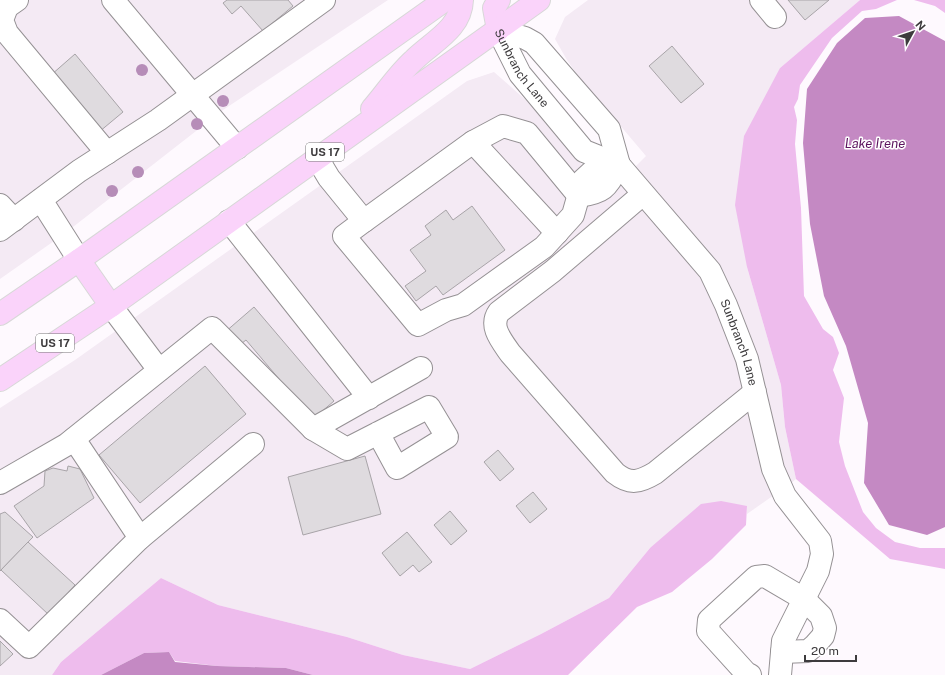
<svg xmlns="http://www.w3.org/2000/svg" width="945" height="675" font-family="'Public Sans',sans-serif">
<rect width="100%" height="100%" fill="#fef9fe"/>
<g fill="#f4eaf4">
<polygon points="0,0 388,0 223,110 64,234 0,279"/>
<polygon points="588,0 860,0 780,68 747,267 781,385 785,427 796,479 790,484 782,465 756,355 634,168 646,156 579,77 567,60 555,39 565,17"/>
<polygon points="494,72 528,102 567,149 608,192 619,182 702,277 718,309 738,362 774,495 747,514 747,506 650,548 609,598 541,634 470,669 403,655 347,637 218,605 161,578 61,662 52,675 0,675 0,408 75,360 467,81"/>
</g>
<g fill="#eebced">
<polygon points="860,0 897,0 876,9 862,11 832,38 800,85 798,99 794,107 797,120 795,144 801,208 804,296 823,329 833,337 839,353 833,370 844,398 839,442 845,466 863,512 876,528 895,542 920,548 945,548 945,569 890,559 796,479 785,427 781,385 747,267 735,205 744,136 780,68"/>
<polygon points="914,0 945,0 945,13 935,6"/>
<polygon points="721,501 747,506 746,525 712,559 672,592 637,607 568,675 313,675 286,668 217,666 175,661 169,652 144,653 101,675 52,675 61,662 161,578 218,605 347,637 403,655 470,669 541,634 609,598 650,548 701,504"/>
</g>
<g fill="#c489c3">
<polygon points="899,16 945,41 945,527 927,535 889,525 864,483 868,423 846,346 824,296 810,224 803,143 807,89 837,43 865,18"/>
<polygon points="169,652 175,662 217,666 286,668 313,675 101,675 144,653"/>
</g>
<g fill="#dfdbdf" stroke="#a8a4a8">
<polygon points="227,0 288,0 293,6 263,31 241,6 232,14 223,3"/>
<polygon points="788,0 829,0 805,20"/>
<polygon points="672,46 704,84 681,103 649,66"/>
<polygon points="75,54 123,112 99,132 51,75"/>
<polygon points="472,206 505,250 443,295 436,286 416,301 405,286 426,271 410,250 431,235 425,226 446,210 453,220"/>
<polygon points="254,307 334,401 313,419 246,340 237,347 224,333"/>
<polygon points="205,366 246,414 140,503 99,455"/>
<polygon points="498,450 514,469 500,481 484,462"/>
<polygon points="365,456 381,514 303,535 288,477"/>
<polygon points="68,466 80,469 94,498 37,538 14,506 44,486 45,471 53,468 67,471"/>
<polygon points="533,492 547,509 530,523 516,506"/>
<polygon points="450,511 467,531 451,545 434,525"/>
<polygon points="5,512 33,537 0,571 0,514"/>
<polygon points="407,532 432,562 419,572 413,565 400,576 382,553"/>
<polygon points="28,542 75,585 49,615 1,570"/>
<polygon points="0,641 13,654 0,666"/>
</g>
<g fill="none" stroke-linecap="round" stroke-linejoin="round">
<defs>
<g id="minor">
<polyline points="17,0 7,7 2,20 7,33 107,153"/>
<polyline points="113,0 237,148"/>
<polyline points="761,0 775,17"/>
<path id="s1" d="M498,30l22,44 64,77 35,14 91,106 16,34 21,54 26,110 12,27 35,45 2,13 -4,17 -35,70 -3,34"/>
<polyline points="498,30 525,38 534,43 609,129 619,165"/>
<polyline points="473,142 557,233"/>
<polyline points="317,158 329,178 364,221 473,142 503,126 527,133 579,196"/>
<path d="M643,194l-90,77 -54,41c-10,14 2,28 11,41l105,120c15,12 25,9 40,0l100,-81"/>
<path d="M579,196c26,-4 27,-8 40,-31"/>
<polyline points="41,200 79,260"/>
<polyline points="0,205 14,220"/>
<polyline points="229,221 369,398"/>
<polyline points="364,221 344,236 418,325 446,310 463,305 544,247 573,215 583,180 595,169 619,165"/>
<polyline points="0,230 79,171 158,120 324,0"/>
<polyline points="111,306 159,370"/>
<polyline points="313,429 347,449 429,407 447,437 397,468 378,433"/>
<polyline points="74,439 140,538"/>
<polyline points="0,483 66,445 212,328 313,429 421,368"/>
<polyline points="0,620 29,647 140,538 253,444"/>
<polyline points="750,675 746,673 708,631 709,620 756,577 765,576 804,599 821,616 825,628 823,636 815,645 808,651 782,652"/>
</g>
<g id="major">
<polyline points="498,30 494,8 499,0"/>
<path d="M372,109c14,-16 26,-35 42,-49 18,-18 47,-31 48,-60"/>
<polyline points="79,260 111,306"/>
<polyline points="0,314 79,260 445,0"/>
<polyline points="0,380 111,306 539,0"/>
</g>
</defs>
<use href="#minor" stroke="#959194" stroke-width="24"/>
<use href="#major" stroke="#d8d8d8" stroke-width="24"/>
<use href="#minor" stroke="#fff" stroke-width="22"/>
<use href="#major" stroke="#fad3fa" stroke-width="22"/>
</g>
<g fill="#b68db8">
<circle cx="142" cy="70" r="6"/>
<circle cx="223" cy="101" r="6"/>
<circle cx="197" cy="124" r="6"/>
<circle cx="138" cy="172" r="6"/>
<circle cx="112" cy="191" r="6"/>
</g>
<g text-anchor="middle" stroke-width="3" stroke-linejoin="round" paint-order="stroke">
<g fill="#fff" stroke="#777677" stroke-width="1">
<rect x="306" y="143" width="38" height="18" rx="3"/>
<rect x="36" y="334" width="38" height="18" rx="3"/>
</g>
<g font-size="11" font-weight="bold" fill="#3d3b3d">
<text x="325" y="156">US 17</text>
<text x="55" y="347">US 17</text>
</g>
<g font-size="12" fill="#3d3b3d" stroke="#fff">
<text dy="4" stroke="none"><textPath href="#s1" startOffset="45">Sunbranch Lane</textPath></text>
<text dy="4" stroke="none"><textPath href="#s1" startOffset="404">Sunbranch Lane</textPath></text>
</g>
<g font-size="13" font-style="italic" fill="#5d155f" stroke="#fff">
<text x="875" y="148">Lake Irene</text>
</g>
</g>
<g transform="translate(913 32) rotate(50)" stroke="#ffffff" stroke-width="3" paint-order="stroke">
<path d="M0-3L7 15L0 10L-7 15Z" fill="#3d3b3d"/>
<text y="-6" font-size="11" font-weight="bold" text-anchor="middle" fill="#3d3b3d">N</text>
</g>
<path d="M805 655v6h51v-6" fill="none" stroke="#3d3b3d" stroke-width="2"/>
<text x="811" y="655" font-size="12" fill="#3d3b3d" stroke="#ffffff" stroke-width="3" paint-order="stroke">20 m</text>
</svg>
